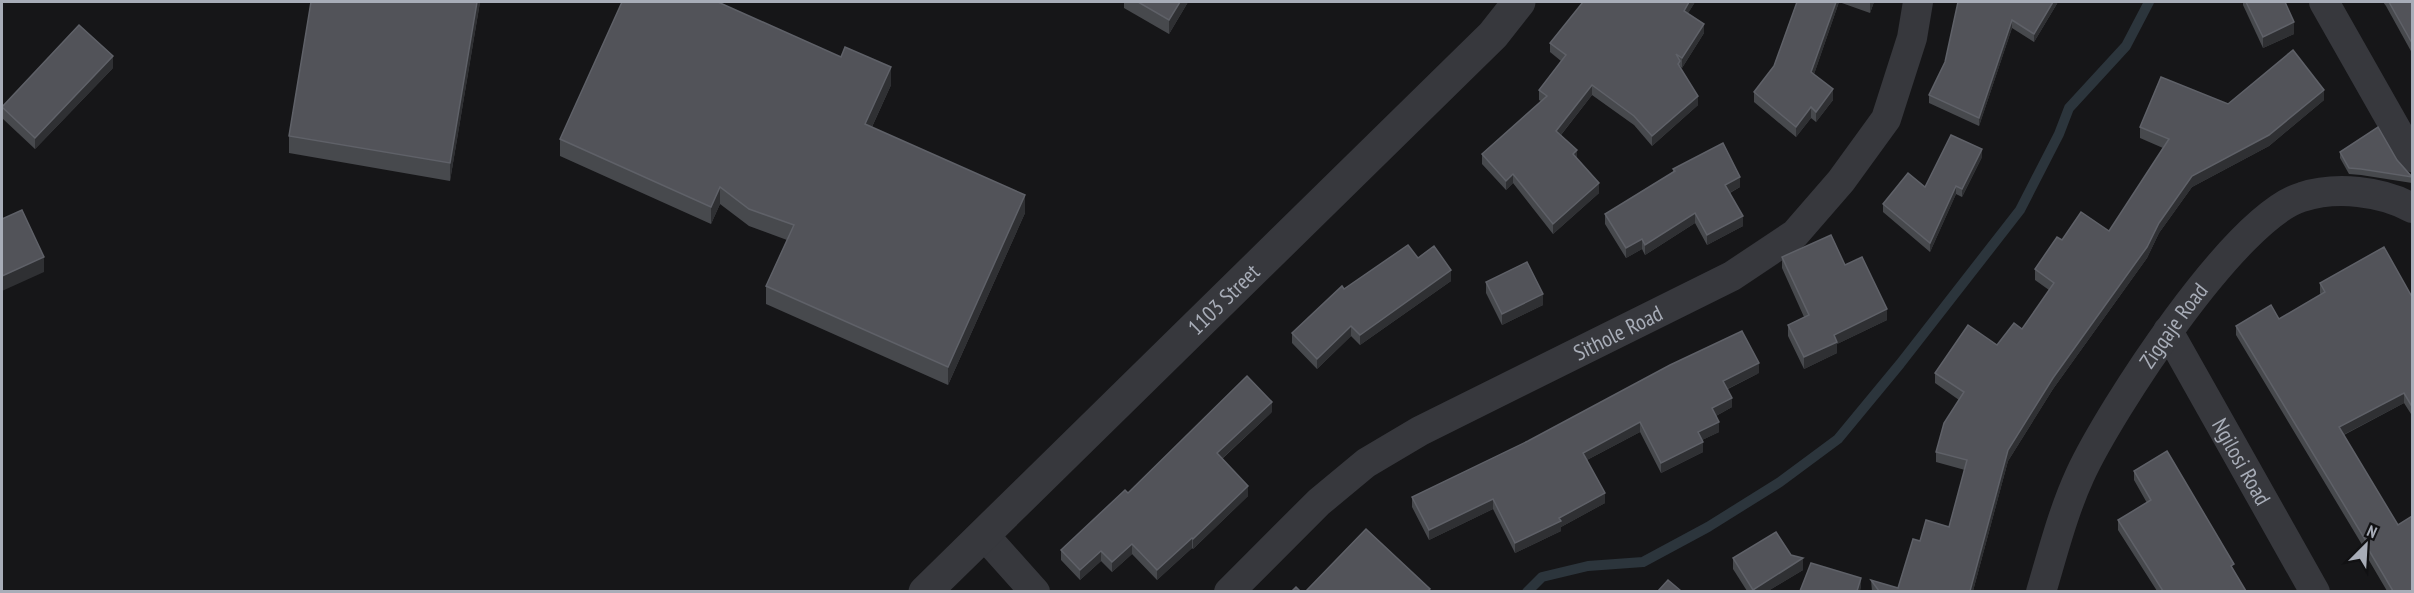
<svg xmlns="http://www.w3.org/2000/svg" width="2414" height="593" font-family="'PT Sans Narrow',sans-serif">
<rect width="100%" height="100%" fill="#161618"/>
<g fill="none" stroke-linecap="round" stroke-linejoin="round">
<polyline stroke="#2c353c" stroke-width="10" points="1527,592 1542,577 1588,566 1643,562 1708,527 1780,482 1838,439 1900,364 2020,210 2059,134 2069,108 2126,46 2149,2"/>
<g stroke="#37383d" stroke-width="30">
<polyline points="2324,2 2412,157"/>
<path id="s1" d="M2168,331l147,261"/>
<polyline points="984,535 1035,592"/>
<path id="s2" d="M1229,592l90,-90 47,-39 54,-32 312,-155 63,-42 46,-53 45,-62 26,-81 6,-36"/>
<path id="s3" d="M2041,592c12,-40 22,-80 39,-117 30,-65 155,-258 222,-278 34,-11 80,-6 110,11"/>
</g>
<path stroke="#37383d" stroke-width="33" id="s4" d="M925,592l568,-557 26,-33"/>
</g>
<g fill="#47494d">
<polygon points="311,2 480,2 450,181 289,153 289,136"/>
<polygon points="1124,2 1188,2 1169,34 1124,8"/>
<polygon points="1583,2 1695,2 1688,13 1704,33 1682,68 1680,66 1680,67 1698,105 1652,146 1634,125 1592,95 1561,135 1599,193 1553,234 1513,183 1506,190 1482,164 1482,154 1541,101 1539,100 1539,90 1561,61 1550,52 1550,43"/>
<polygon points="1797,2 1874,2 1870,13 1839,2 1814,74 1833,100 1816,122 1811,118 1796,137 1754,102 1754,92 1774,66"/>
<polygon points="1958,2 2058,2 2034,42 2012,28 1979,126 1929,103 1929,95 1945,62"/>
<polygon points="2243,2 2285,2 2294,34 2263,48 2243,5"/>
<polygon points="2383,2 2412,2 2412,53 2386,6"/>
<polygon points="113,68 35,149 2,118 2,107"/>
<polygon points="891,85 872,127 1025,213 948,385 766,304 766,286 787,240 749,226 720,204 711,224 560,156 560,139"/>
<polygon points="2324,100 2269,146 2192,187 2159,233 2147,258 2053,389 2008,461 1973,591 1872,591 1871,580 1898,588 1920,541 1949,527 1965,470 1936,462 1936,452 1959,400 1935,383 1935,373 1997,345 2022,329 2049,290 2035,280 2035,269 2062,240 2109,231 2163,148 2140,138 2140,127 2228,104"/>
<polygon points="2340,152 2397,160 2412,176 2412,183 2361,175 2349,174 2340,158"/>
<polygon points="1982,157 1962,197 1956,194 1930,252 1883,212 1883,204 1925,187"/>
<polygon points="1673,169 1740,187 1730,193 1743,226 1707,245 1695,223 1645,255 1642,249 1626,258 1605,224 1605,214 1673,172"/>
<polygon points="1782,257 1845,265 1887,320 1837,344 1837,353 1804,369 1788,336 1788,325 1804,317 1782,268"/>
<polygon points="1418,258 1451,281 1360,345 1351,336 1317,369 1292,343 1292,333 1344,289"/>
<polygon points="1486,282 1543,305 1502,325 1486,293"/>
<polygon points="2320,283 2412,297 2412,413 2411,414 2404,403 2344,435 2412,591 2387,591 2367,557 2367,553 2236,335 2236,326 2279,319 2321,295 2320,293"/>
<polygon points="1759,373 1728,389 1732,407 1716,416 1719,432 1702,440 1703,452 1661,473 1640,432 1587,460 1605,503 1561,527 1561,531 1515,553 1493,509 1429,540 1412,507 1412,497"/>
<polygon points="1272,412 1222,459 1248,496 1193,549 1192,548 1157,580 1132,554 1112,572 1101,561 1080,580 1061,560 1061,550"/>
<polygon points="2134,471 2234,572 2246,591 2157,591 2118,530 2118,520 2147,503 2134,480"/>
<polygon points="1791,555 1803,570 1768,591 1747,591 1733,569 1733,558"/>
</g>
<g fill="#2f3033">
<polygon points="477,2 480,2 450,181 450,163"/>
<polygon points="1180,2 1188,2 1169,34 1169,20"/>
<polygon points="1689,2 1695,2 1684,20 1684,11"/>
<polygon points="1836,2 1839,2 1811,83 1811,72"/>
<polygon points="1871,2 1874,2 1870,13 1870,3"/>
<polygon points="2053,2 2058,2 2034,42 2034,34"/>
<polygon points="2012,20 2012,28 1979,126 1979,118"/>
<polygon points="2294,22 2294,34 2263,48 2263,37"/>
<polygon points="1704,24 1704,33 1682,68 1682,58"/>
<polygon points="113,56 113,68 35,149 35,138"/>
<polygon points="891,67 891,85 865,142 865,124"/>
<polygon points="1592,85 1592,95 1556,141 1556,131"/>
<polygon points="1833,89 1833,100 1816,122 1816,112"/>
<polygon points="2324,90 2324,100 2269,146 2192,187 2159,233 2147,258 2053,389 2008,461 1973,591 1970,591 2008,450 2053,378 2159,223 2192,176"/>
<polygon points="1698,96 1698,105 1652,146 1652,136"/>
<polygon points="1811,107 1811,118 1796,137 1796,127"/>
<polygon points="1982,149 1982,157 1962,197 1962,189"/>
<polygon points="1577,150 1577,160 1573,154"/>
<polygon points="1513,174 1513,183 1506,190 1506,181"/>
<polygon points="1740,177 1740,187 1725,195 1725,185"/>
<polygon points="1599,183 1599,193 1553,234 1553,224"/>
<polygon points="1956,186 1956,194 1930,252 1930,243"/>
<polygon points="720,187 720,204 711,224 711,207"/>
<polygon points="1025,195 1025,213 948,385 948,367"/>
<polygon points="1695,213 1695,223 1645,255 1645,245"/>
<polygon points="1743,216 1743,226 1707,245 1707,235"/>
<polygon points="1642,239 1642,249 1626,258 1626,248"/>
<polygon points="44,257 44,272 2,291 2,276"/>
<polygon points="1451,270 1451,281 1360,345 1360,335"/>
<polygon points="1543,294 1543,305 1502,325 1502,314"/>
<polygon points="1887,309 1887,320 1837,344 1837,353 1804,369 1804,357 1834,335"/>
<polygon points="1351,326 1351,336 1317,369 1317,359"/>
<polygon points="1759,363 1759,373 1723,391 1723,381"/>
<polygon points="2404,393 2404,403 2339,437 2339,427"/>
<polygon points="1732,398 1732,407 1712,418 1712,408"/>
<polygon points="1272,402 1272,412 1217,463 1217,453"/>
<polygon points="2412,404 2412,413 2411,414 2411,405"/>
<polygon points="1640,422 1640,432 1583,462 1583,453"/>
<polygon points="1719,422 1719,432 1698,442 1698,432"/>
<polygon points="1703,442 1703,452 1661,473 1661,463"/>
<polygon points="1248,486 1248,496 1193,549 1193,539"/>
<polygon points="1605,493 1605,503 1561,527 1561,531 1515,553 1515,543"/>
<polygon points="1493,499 1493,509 1429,540 1429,530"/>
<polygon points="1192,538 1192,548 1157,580 1157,570"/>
<polygon points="1132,544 1132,554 1112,572 1112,562"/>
<polygon points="1101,551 1101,561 1080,580 1080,570"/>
<polygon points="1803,558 1803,570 1768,591 1753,591 1753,590"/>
<polygon points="1861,578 1861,588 1860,591 1857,591"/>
</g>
<g fill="#525359" stroke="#5f6168" stroke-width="1.5">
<polygon points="311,2 477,2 450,163 289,136"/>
<polygon points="622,2 718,2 841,57 845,47 891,67 865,124 1025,195 948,367 766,286 794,225 749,209 720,187 711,207 560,139"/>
<polygon points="1138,2 1180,2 1169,20"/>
<polygon points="1583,2 1689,2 1684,11 1704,24 1682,58 1676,54 1680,61 1678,64 1698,96 1652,136 1634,116 1592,85 1556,131 1577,150 1573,154 1599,183 1553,224 1513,174 1506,181 1482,154 1547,96 1539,90 1566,55 1550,43"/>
<polygon points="1797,2 1836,2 1811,72 1833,89 1816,112 1811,107 1796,127 1754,92 1774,66"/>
<polygon points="1958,2 2053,2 2034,34 2012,20 1979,118 1929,95 1945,62"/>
<polygon points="2246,2 2285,2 2294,22 2263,37"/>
<polygon points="2389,2 2412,2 2412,43"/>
<polygon points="79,25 113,56 35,138 2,107"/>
<polygon points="2293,50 2324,90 2269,135 2192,176 2159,223 2147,247 2053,378 2008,450 1970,591 1879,591 1871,580 1898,588 1913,539 1920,541 1926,520 1949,527 1967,460 1936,452 1944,423 1964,392 1935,373 1968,325 1997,345 2014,323 2022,329 2054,283 2035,269 2057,237 2062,240 2081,212 2109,231 2169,139 2140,127 2161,77 2228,104"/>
<polygon points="2378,127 2397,160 2412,177 2361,169 2349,168 2340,152"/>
<polygon points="1951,135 1982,149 1962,189 1956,186 1930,243 1883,204 1908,173 1925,187"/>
<polygon points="1723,143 1740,177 1725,185 1743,216 1707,235 1695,213 1645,245 1642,239 1626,248 1605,214 1675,171 1673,169"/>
<polygon points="22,210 44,257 2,276 2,219"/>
<polygon points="1831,235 1845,265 1862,257 1887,309 1834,335 1837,342 1804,357 1788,325 1809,315 1782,257"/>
<polygon points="1408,245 1418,258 1434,246 1451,270 1360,335 1351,326 1317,359 1292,333 1342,286 1344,289"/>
<polygon points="2384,247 2412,297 2412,404 2411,405 2404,393 2339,427 2398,525 2412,516 2412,591 2393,591 2367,547 2369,546 2236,326 2271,305 2279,319 2325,292 2320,283"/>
<polygon points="1527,262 1543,294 1502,314 1486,282"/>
<polygon points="1742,331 1759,363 1723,381 1732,398 1712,408 1719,422 1698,432 1703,442 1661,463 1640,422 1583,453 1605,493 1559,518 1561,521 1515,543 1493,499 1429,530 1412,497 1528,441 1670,365"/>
<polygon points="1247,376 1272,402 1217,453 1248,486 1193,539 1192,538 1157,570 1132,544 1112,562 1101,551 1080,570 1061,550 1125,490 1128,493"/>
<polygon points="2167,451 2234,564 2231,566 2246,591 2163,591 2118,520 2151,500 2134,471"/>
<polygon points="1366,529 1430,589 1427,591 1306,591"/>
<polygon points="1776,532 1791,555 1803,558 1753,590 1733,558"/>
<polygon points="1811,563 1861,578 1857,591 1800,591"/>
<polygon points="1668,580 1681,591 1658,591"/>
<polygon points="1296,587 1300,591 1292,591"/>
</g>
<g text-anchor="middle" stroke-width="4.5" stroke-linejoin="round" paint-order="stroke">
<g font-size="22" fill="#a8adb8" stroke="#111113">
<text dy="8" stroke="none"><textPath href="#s4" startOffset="418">1103 Street</textPath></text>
<text dy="8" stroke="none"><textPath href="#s3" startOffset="300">Zigqaje Road</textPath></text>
<text dy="8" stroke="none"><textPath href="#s2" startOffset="472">Sithole Road</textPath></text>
<text dy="8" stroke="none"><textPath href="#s1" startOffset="150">Ngilosi Road</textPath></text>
</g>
</g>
<rect width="2414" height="593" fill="none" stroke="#a8adb8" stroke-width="6"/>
<g transform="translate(2366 545) rotate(24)" stroke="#111113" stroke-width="4.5" paint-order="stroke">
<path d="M0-4.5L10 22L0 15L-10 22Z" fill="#a8adb8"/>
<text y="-9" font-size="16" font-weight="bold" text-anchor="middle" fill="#a8adb8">N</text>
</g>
</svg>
